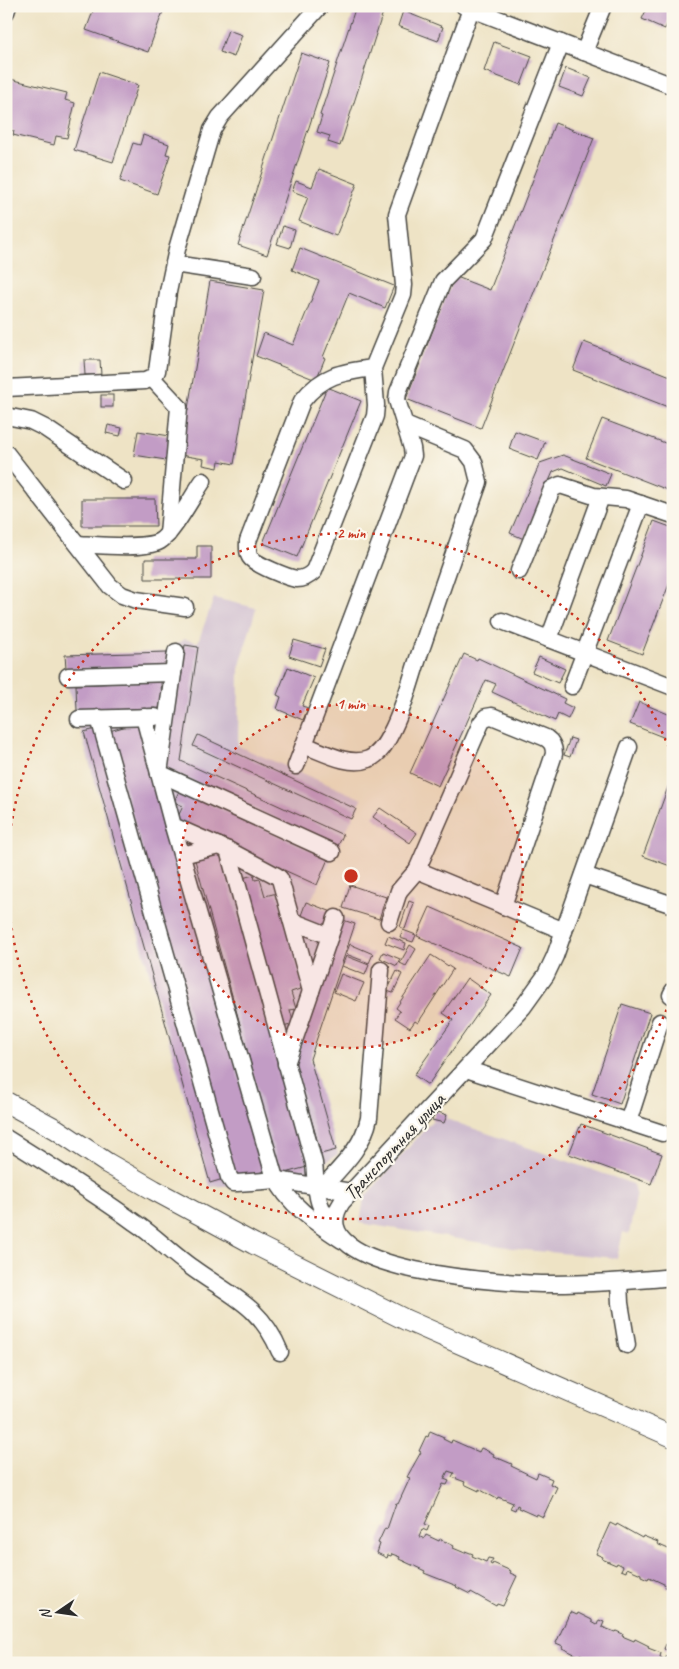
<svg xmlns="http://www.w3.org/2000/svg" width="679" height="1669" font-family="Caveat,sans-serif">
<rect width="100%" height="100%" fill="#fbf7ec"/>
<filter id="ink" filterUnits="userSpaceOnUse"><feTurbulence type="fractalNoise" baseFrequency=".02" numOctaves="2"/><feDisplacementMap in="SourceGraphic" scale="10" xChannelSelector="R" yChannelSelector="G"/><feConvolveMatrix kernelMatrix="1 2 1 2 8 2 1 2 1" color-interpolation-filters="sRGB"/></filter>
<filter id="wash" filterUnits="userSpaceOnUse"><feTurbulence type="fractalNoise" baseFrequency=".0096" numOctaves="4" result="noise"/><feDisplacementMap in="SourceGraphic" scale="20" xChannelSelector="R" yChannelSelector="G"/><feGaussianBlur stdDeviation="1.12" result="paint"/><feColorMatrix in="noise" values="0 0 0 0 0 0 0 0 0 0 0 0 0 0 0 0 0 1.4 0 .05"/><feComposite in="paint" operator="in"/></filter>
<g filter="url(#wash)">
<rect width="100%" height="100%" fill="#eee3c5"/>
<g fill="#cfbdcf">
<polygon points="214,598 256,608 239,669 238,746 362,799 310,902 356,923 311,1059 338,1154 311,1172 276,1182 210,1187 63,670 66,668 65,655 167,652 184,639 198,642"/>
<polygon points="446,1119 633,1184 636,1197 629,1234 623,1232 617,1258 525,1250 360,1223 364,1198 432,1121 444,1123"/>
</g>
<g id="blocks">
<g fill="#c29cc5">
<polygon points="95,6 165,6 148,52 86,30"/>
<polygon points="356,6 385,6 340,146 328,142 330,136 317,132 322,116 320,115"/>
<polygon points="648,6 673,6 673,11 665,29 642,19"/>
<polygon points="403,11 443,27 438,41 398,26"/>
<polygon points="228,30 242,35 234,57 220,52"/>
<polygon points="494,42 532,56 521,85 484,71"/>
<polygon points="301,53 330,63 267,255 238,245"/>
<polygon points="566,68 591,78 583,96 559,87"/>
<polygon points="99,72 138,85 113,162 74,150"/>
<polygon points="6,78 67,93 65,100 75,103 67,138 56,136 54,145 13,135 14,131 6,129"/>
<polygon points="555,123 594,138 481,428 406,399 454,276 490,290"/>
<polygon points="143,135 169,144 166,154 170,155 157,194 120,181 133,143 140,145"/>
<polygon points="319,169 357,184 336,236 299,221 308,197 292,191 296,181 312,187"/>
<polygon points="283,226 295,230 290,248 277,244"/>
<polygon points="300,248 394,286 385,308 349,293 323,357 325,358 316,380 256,356 264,333 293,345 319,281 292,270"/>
<polygon points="210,281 264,290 234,464 219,461 218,468 203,465 204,459 180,455"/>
<polygon points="584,342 673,377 673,409 573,370"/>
<polygon points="84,360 100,360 101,375 85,375"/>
<polygon points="327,387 361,401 297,557 263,543"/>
<rect x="101" y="395" width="12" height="12"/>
<polygon points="602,419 673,446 673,492 586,458"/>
<polygon points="108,425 122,428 120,436 106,433"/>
<polygon points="138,431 170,436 166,460 134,455"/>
<polygon points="515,431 545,442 538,460 509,449"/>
<polygon points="563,455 611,474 606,486 563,468 553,472 524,539 510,533 540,463"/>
<polygon points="82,499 155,499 156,526 82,526"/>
<polygon points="654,521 673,528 673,574 642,654 608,641"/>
<polygon points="197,546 211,546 211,579 145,579 145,559 197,559"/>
<polygon points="294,640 325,649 319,666 289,656"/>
<polygon points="185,645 198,647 181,761 343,835 338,846 166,768"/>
<polygon points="167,652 167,665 66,668 65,655"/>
<polygon points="464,654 477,660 478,658 565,699 563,703 573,708 568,719 558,714 555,721 492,692 496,684 486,680 438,786 410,773"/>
<polygon points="539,657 565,669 558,683 532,672"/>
<polygon points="288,667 314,678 302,706 308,708 303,720 277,709 281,697 277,695"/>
<polygon points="161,681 162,708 77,711 76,685"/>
<polygon points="639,702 673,716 673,741 630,724"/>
<polygon points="138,723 265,1171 237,1179 109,731"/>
<polygon points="96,729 223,1179 210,1183 84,732"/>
<polygon points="198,735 356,809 351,819 193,746"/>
<polygon points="570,738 576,740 570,757 564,755"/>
<polygon points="671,779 673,779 673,867 643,856"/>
<polygon points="179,791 328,859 317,885 176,821 183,806 174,802"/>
<polygon points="380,808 417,833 410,843 373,817"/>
<polygon points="220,853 307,1167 281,1174 195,860"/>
<polygon points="254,875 255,880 260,879 265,896 277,893 303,988 291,992 296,1009 290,1010 294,1024 283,1027 242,878"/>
<polygon points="350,885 386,897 379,919 343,908"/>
<polygon points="409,901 414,903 405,929 400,927"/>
<polygon points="306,902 332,912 326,928 300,918"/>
<polygon points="430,907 523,948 511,977 417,936"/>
<polygon points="343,920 355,924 310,1059 336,1150 321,1154 295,1063"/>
<polygon points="403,930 416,935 413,942 400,938"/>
<polygon points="388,936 406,943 404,950 385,943"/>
<polygon points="350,944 373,954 369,963 346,954"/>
<polygon points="410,945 416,949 406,966 400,963"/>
<polygon points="383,952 400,959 397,966 380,958"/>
<polygon points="431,955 453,969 418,1023 415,1021 410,1028 395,1018 400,1011 396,1008"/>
<polygon points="346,956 369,965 365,975 342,966"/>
<polygon points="397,971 402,974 393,993 387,991"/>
<polygon points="341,974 364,983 356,1001 334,992"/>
<polygon points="467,978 491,995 428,1085 414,1075 453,1020 443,1013"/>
<polygon points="622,1004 650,1013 620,1104 592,1094"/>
<polygon points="435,1111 447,1115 444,1123 432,1120"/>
<polygon points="581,1124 662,1154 651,1184 569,1154"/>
<polygon points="430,1431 444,1437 443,1439 451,1443 452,1440 479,1452 481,1448 494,1454 493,1456 512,1464 511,1466 536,1478 538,1473 552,1479 550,1484 557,1487 543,1517 537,1514 536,1516 518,1508 519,1506 517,1505 515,1510 510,1508 513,1503 498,1497 497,1499 479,1489 479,1491 464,1484 465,1482 452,1477 454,1473 448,1471 444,1479 449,1481 447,1485 443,1484 425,1524 429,1526 427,1531 422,1529 419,1536 424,1539 426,1535 439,1541 440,1539 454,1546 453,1548 465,1553 465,1551 473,1554 472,1556 486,1562 488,1558 493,1559 490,1564 492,1565 493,1563 511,1571 510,1573 517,1576 503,1606 497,1604 496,1606 471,1592 470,1594 456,1587 457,1586 424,1573 425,1571 399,1559 400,1557 392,1554 391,1556 388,1555 387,1558 377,1553 380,1544 378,1543 385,1528 387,1529 396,1503 398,1504 410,1478 407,1477 421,1452 419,1451 426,1436 428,1437"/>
<polygon points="610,1523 616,1526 617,1524 642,1538 643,1536 658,1542 657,1544 673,1551 673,1590 665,1587 666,1585 649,1577 648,1579 641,1576 641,1574 627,1568 626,1572 621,1570 623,1566 617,1563 616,1565 602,1559 603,1557 596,1554"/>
<polygon points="570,1612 577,1615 578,1613 592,1620 592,1622 597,1625 599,1620 604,1622 602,1627 615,1632 616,1631 623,1634 622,1636 634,1641 635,1639 649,1646 648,1648 661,1653 660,1657 665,1660 669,1651 664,1649 666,1644 670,1646 673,1640 673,1663 598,1663 580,1654 579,1656 562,1648 563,1646 556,1643"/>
</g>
</g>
</g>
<g filter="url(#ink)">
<use href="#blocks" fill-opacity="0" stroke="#484742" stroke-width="1"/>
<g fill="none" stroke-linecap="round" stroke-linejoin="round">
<defs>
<g id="minor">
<polyline points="464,6 673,86"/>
<polyline points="6,12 8,6"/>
<polyline points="584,52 603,6"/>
<polyline points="174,264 253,276"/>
<path d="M373,368c-31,4 -51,7 -71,33l-54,140c0,5 -1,11 2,16 4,7 38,21 47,22 7,0 12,-3 17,-8l61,-155 1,-11 -3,-37 30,-73 1,-10 -7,-71 74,-205"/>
<polyline points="152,378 179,407 168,534"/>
<polyline points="6,388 145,381 152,378 157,371 168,292 177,249 212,130 220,117 320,6"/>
<polyline points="6,416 31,421 45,428 124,481"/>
<polyline points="6,453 110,586 122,595 136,600 185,607"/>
<path d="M78,544c18,1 67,6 82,-3 13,-8 33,-46 43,-60"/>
<polyline points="519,571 552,489 560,485 594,496 626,499 673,515"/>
<polyline points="502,621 673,687"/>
<polyline points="549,639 601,497"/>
<polyline points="176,652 159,773 332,852"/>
<polyline points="68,676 173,673"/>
<polyline points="572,686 641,504"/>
<polyline points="144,717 173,826 228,850 277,876 280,879 311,991"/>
<polyline points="99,718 229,1177 233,1183 237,1183 277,1180 351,1192"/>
<polyline points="79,719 155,717"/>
<path d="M304,745c19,7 45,22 65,14 11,-5 17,-16 22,-26 15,-28 21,-60 32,-89 18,-54 37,-108 56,-162l-5,-20 -9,-12 -60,-25"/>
<path d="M629,747l-74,209 -9,19 -23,32 -181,195c-48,72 174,82 210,82 40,0 80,-3 121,-7"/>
<polyline points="296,766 413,456 412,448 397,400 398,392 443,281 484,239 561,43"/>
<path d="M173,826l101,349c14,30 42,48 68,65"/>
<path d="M228,850l86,313c3,32 1,41 22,68"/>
<polyline points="182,855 219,846"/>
<polyline points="417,870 564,931"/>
<polyline points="584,875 673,905"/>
<polyline points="292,921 330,936"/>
<path d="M389,922l10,-31 18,-21 64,-147 5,-6 6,-1 54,22c6,4 8,8 8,16l-51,152"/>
<polyline points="671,995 673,991"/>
<polyline points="286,1064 336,918"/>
<polyline points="466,1069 662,1133"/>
<polyline points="628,1122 660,1022"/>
<path d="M6,1138c43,27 87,54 128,84 20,13 37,31 57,45 38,28 70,38 89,85"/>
<path d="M322,1188c20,-22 41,-41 47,-70l12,-148"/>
<polyline points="619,1282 620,1303 627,1345"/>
</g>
<polyline id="major" points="6,1102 56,1129 107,1163 154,1190 254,1244 406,1320 673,1437"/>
</defs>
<use href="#minor" stroke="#484742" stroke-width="19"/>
<use href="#major" stroke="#484742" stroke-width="22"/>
<use href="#minor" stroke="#fff" stroke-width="16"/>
<use href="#major" stroke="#fff" stroke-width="20"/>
</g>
</g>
<circle cx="351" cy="876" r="172" fill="#c8321e" fill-opacity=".12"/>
<g fill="none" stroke="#c8321e" stroke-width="2.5" stroke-dasharray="2.5 5">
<circle cx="351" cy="876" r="172"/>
<path d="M672 996A343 343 0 1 1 672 756"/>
</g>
<g text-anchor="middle" stroke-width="4.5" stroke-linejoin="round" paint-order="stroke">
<g font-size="20" fill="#2b2b2b" stroke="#fbf7ec">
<text transform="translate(394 1146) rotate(-47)" y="7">Транспортная улица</text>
</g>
</g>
<circle cx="351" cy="876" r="8" fill="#c8321e" stroke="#fbf7ec" stroke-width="2.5"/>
<g font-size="15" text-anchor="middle" font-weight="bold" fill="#c8321e" stroke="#fbf7ec" stroke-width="4.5" stroke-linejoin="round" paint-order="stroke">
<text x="351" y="538">2 min</text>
<text x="351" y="709">1 min</text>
</g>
<rect width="679" height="1669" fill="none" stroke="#fbf7ec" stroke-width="25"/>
<g transform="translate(58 1612) rotate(257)" stroke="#fbf7ec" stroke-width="4" paint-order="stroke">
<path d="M0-4L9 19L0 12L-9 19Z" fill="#2b2b2b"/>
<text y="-8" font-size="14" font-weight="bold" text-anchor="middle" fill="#2b2b2b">N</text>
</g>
</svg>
